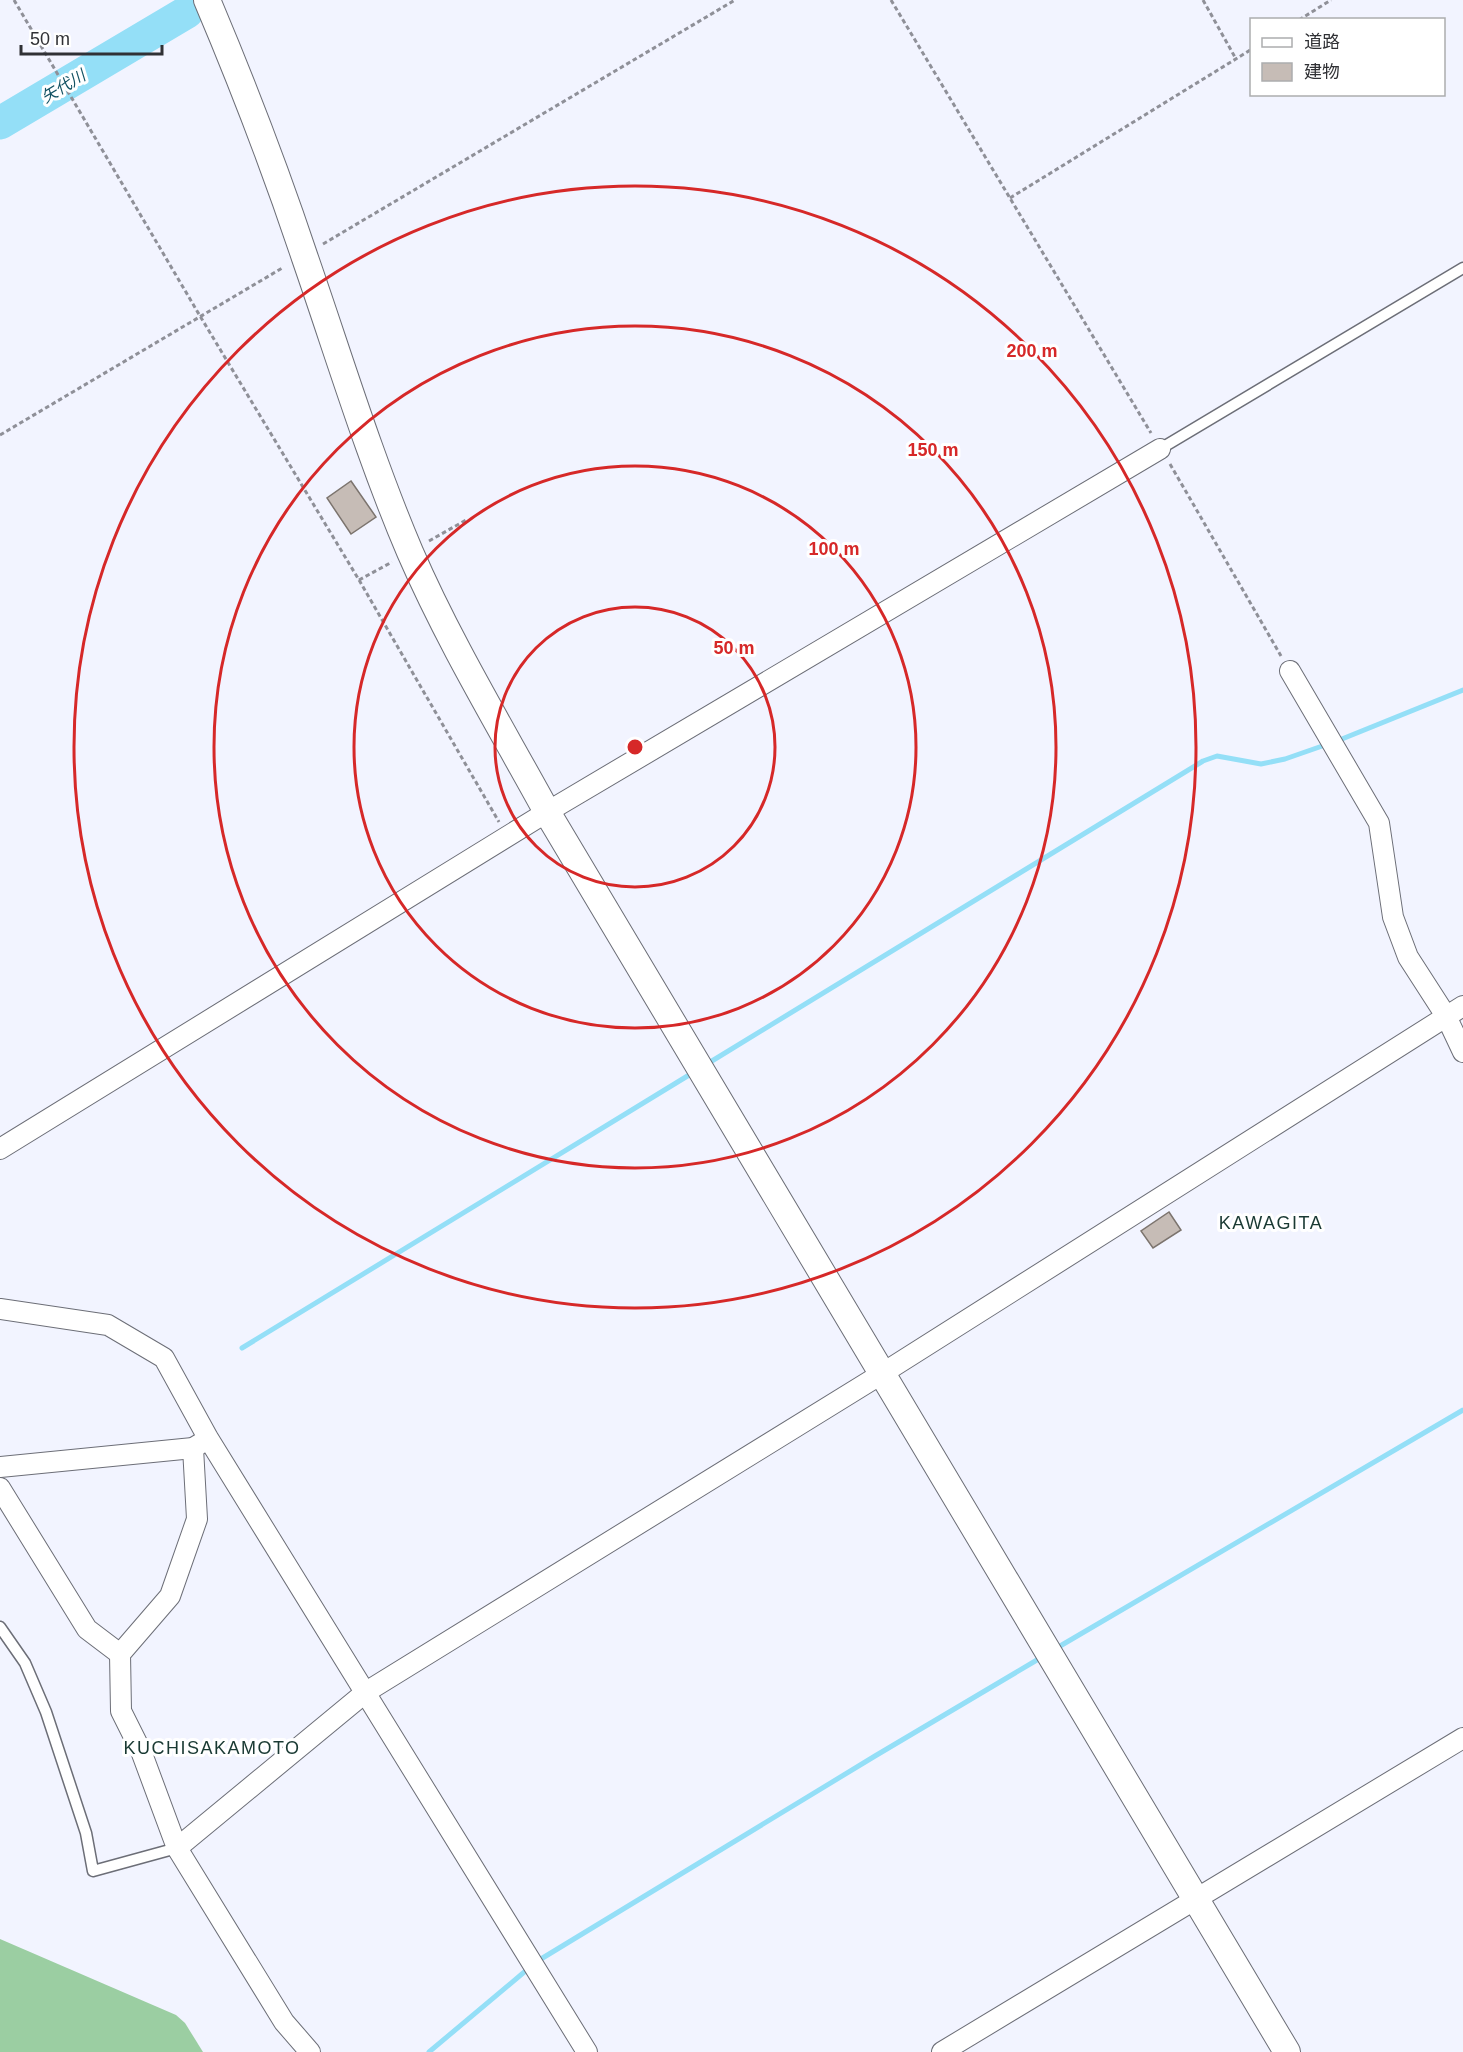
<svg xmlns="http://www.w3.org/2000/svg" width="1463" height="2052" font-family="Helvetica,'Noto Sans JP',sans-serif">
<rect width="100%" height="100%" fill="#f2f4ff"/>
<polygon fill="#9bcea2" points="0,1939 176,2015 185,2023 203,2052 0,2052"/>
<g fill="none" stroke-linecap="round" stroke-linejoin="round">
<g stroke="#94dff7" stroke-width="5">
<polyline points="1337,741 1463,690"/>
<polyline points="707,1064 1203,761 1217,756 1261,764 1285,759 1328,744"/>
<polyline points="242,1348 694,1072"/>
<polyline points="1055,1649 1463,1410"/>
<polyline points="536,1962 875,1756 1042,1657"/>
<polyline points="429,2052 529,1968"/>
</g>
<polyline stroke="#94dff7" stroke-width="33" points="0,123 187,12"/>
</g>
<g fill="#c6bcb6" stroke="#7c746e" stroke-width="1.5">
<polygon points="351,481 376,517 351,534 327,498"/>
<polygon points="1169,1212 1181,1230 1153,1248 1141,1231"/>
</g>
<g fill="none" stroke-linecap="round" stroke-linejoin="round">
<defs>
<g id="service">
<polyline points="1160,449 1463,268"/>
<polyline points="0,1627 25,1663 46,1712 86,1833 93,1871 177,1848"/>
</g>
<g id="minor">
<polyline points="1290,671 1379,823 1393,917 1408,957 1446,1016 1463,1052"/>
<polyline points="0,1149 547,812 1160,449"/>
<polyline points="0,1309 108,1325 164,1358 208,1438 587,2052"/>
<polyline points="193,1448 197,1519 170,1596 120,1654 121,1711 141,1751 177,1848 284,2022 310,2052"/>
<polyline points="0,1467 193,1448 203,1442"/>
<polyline points="0,1488 87,1629 120,1654"/>
<polyline points="177,1848 366,1692 883,1373 1463,1006"/>
<polyline points="942,2052 1463,1738"/>
</g>
<path id="tertiary" d="M207,0c36,85 69,171 98,258 34,98 64,198 105,294 39,90 90,174 137,260l740,1240"/>
</defs>
<use href="#service" stroke="#6c6e77" stroke-width="13"/>
<use href="#minor" stroke="#6c6e77" stroke-width="22"/>
<use href="#tertiary" stroke="#6c6e77" stroke-width="28"/>
<g stroke="#8f9098" stroke-width="3" stroke-dasharray="4.5 3" stroke-linecap="butt">
<polyline points="14,0 200,316 359,580 499,822"/>
<polyline points="891,0 1151,433"/>
<polyline points="1203,0 1236,59"/>
<polyline points="1299,20 1331,0"/>
<polyline points="1010,198 1252,49"/>
<polyline points="323,244 735,0"/>
<polyline points="0,435 284,267"/>
<polyline points="1170,464 1281,656"/>
<polyline points="429,541 466,520"/>
<polyline points="359,580 392,562"/>
</g>
<use href="#service" stroke="#fff" stroke-width="10"/>
<use href="#minor" stroke="#fff" stroke-width="20"/>
<use href="#tertiary" stroke="#fff" stroke-width="26"/>
</g>
<g fill="none" stroke="#d62828" stroke-width="3">
<circle cx="635" cy="747" r="140"/>
<circle cx="635" cy="747" r="281"/>
<circle cx="635" cy="747" r="421"/>
<circle cx="635" cy="747" r="561"/>
</g>
<g text-anchor="middle" stroke-width="6" stroke-linejoin="round" paint-order="stroke">
<g font-size="16" font-style="italic" fill="#135263" stroke="#fff">
<text transform="translate(63 86) rotate(-31)" y="6">矢代川</text>
</g>
<g font-size="18" letter-spacing="1.5" fill="#193933" stroke="#fff">
<text x="1271" y="1229">KAWAGITA</text>
<text x="212" y="1754">KUCHISAKAMOTO</text>
</g>
</g>
<circle cx="635" cy="747" r="9" fill="#d62828" stroke="#fff" stroke-width="3"/>
<g font-size="18" text-anchor="middle" font-weight="bold" fill="#d62828" stroke="#fff" stroke-width="6" stroke-linejoin="round" paint-order="stroke">
<text x="1032" y="357">200 m</text>
<text x="933" y="456">150 m</text>
<text x="834" y="555">100 m</text>
<text x="734" y="654">50 m</text>
</g>
<rect x="1250" y="18" width="195" height="78" fill="#ffffff" stroke="#acadae" stroke-width="1.5"/>
<rect x="1262" y="38" width="30" height="9" fill="#ffffff" stroke="#acadae" stroke-width="1.5"/>
<text x="1304" y="48" font-size="18" fill="#303135">道路</text>
<rect x="1262" y="63" width="30" height="18" fill="#c6bcb6" stroke="#acadae" stroke-width="1.5"/>
<text x="1304" y="78" font-size="18" fill="#303135">建物</text>
<path d="M21 45v9h141v-9" fill="none" stroke="#303135" stroke-width="3"/>
<text x="30" y="45" font-size="18" fill="#303135" stroke="#ffffff" stroke-width="4.5" paint-order="stroke">50 m</text>
</svg>
